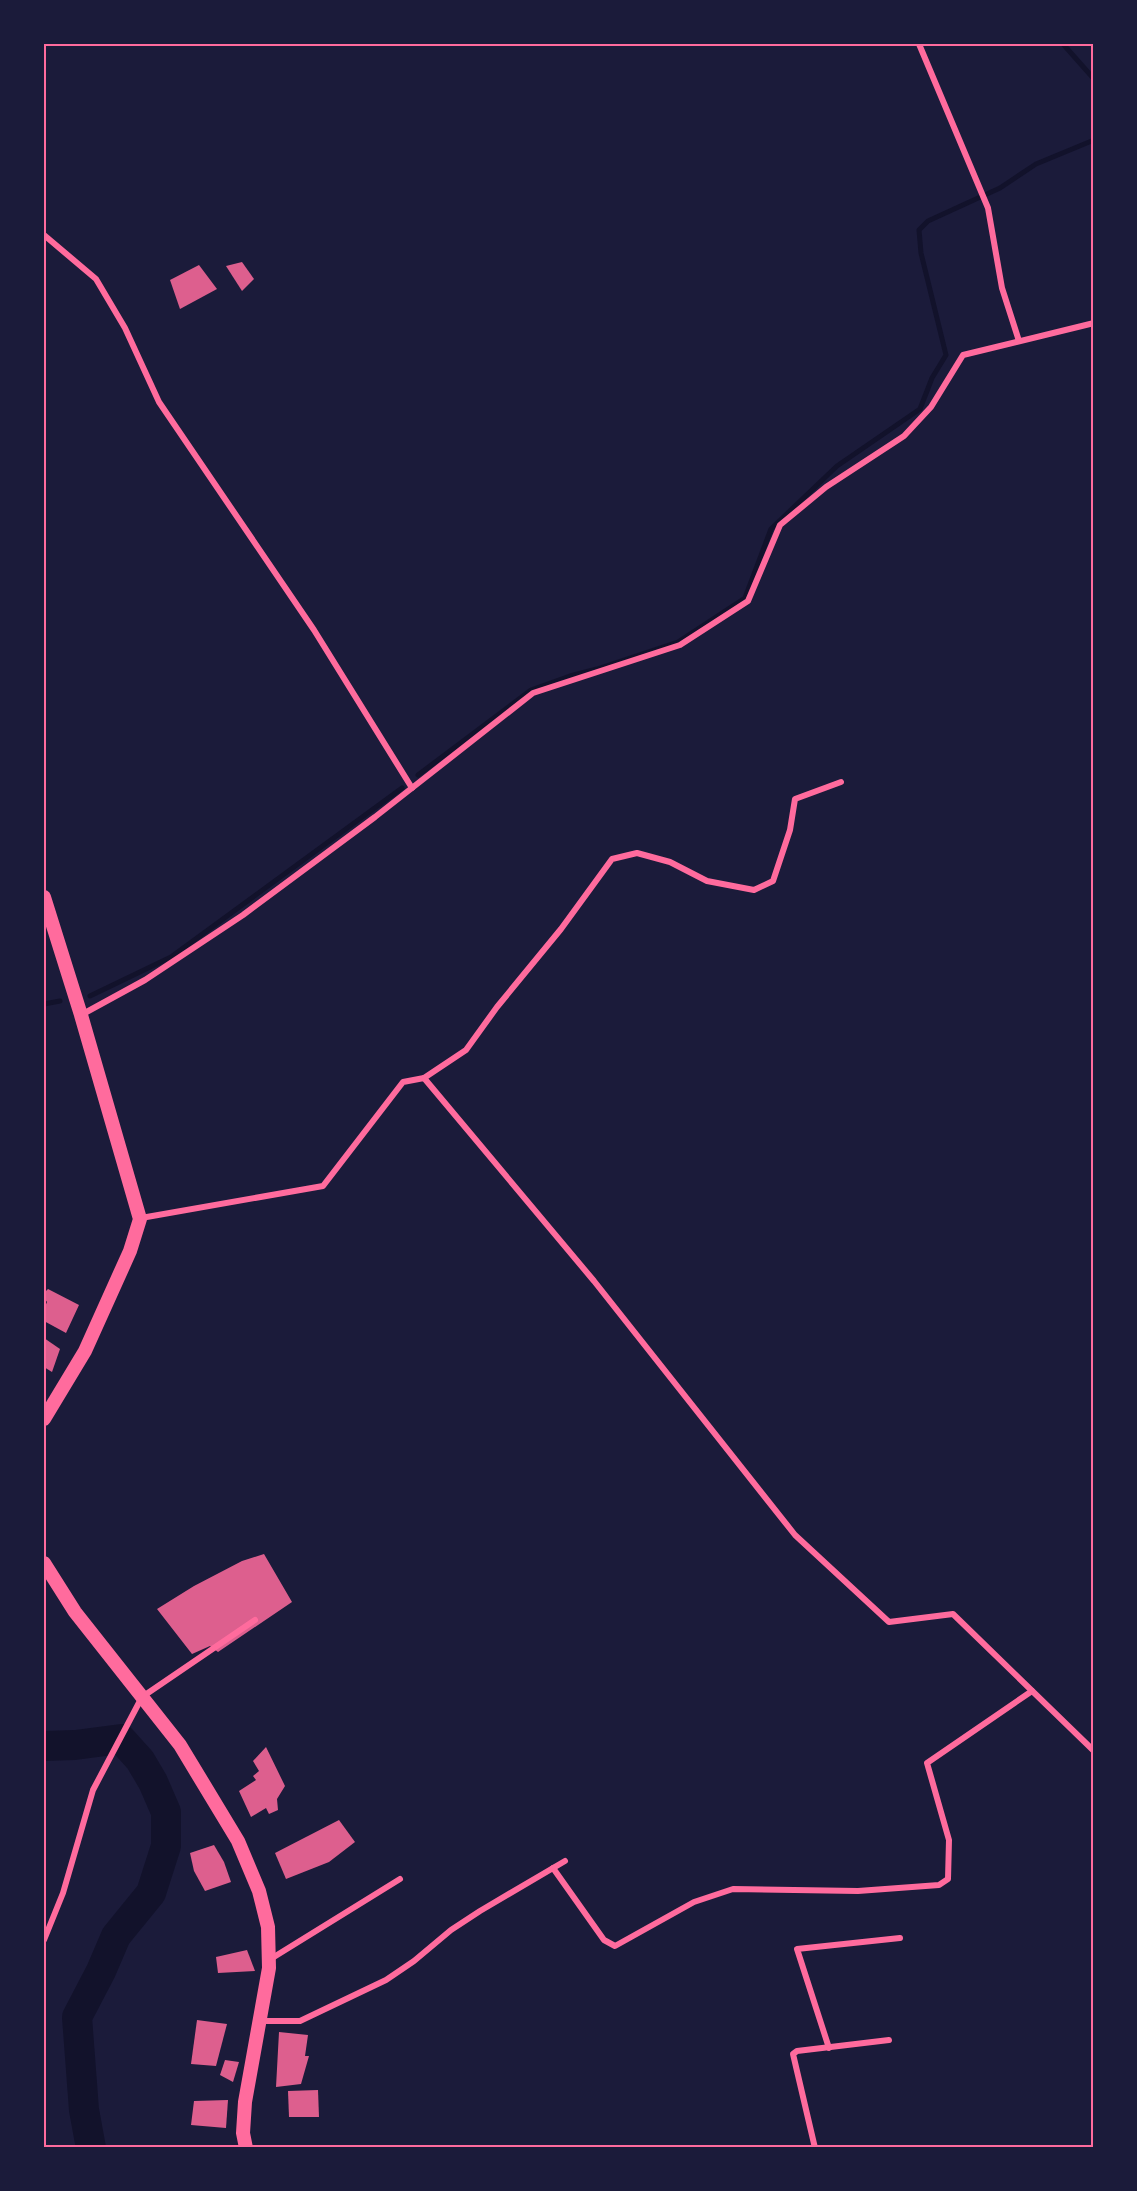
<svg xmlns="http://www.w3.org/2000/svg" width="1137" height="2191" font-family="Figtree,sans-serif">
<rect width="100%" height="100%" fill="#1b1b3a"/>
<g fill="none" stroke-linecap="round" stroke-linejoin="round">
<g stroke="#12122b" stroke-width="5">
<polyline points="1063,44 1094,79"/>
<polyline points="418,775 531,690 570,676 597,669 678,642 745,598 771,529 837,466 920,409 932,378 946,355 921,253 919,230 928,221 1000,188 1036,164 1094,140"/>
<polyline points="90,996 171,957 402,788"/>
<polyline points="44,1004 60,1001"/>
</g>
<polyline stroke="#12122b" stroke-width="30" points="44,1746 75,1745 121,1739 140,1760 153,1782 166,1812 166,1846 151,1893 116,1936 101,1971 77,2017 84,2110 91,2148"/>
</g>
<g fill="#dd5f8e">
<polygon points="242,262 254,279 242,291 226,266"/>
<polygon points="199,265 217,289 180,309 170,280"/>
<polygon points="48,1289 79,1305 66,1333 44,1321 44,1309 47,1302 44,1298 44,1293"/>
<polygon points="44,1338 60,1349 52,1372 44,1367"/>
<polygon points="264,1554 292,1602 218,1652 210,1646 192,1654 157,1609 194,1586 242,1561"/>
<polygon points="266,1747 285,1786 277,1799 278,1810 269,1814 266,1808 251,1817 239,1791 256,1780 253,1776 259,1771 253,1761"/>
<polygon points="339,1820 355,1842 329,1862 286,1879 275,1853"/>
<polygon points="214,1845 224,1862 231,1882 205,1891 194,1871 190,1853"/>
<polygon points="247,1950 255,1971 218,1973 216,1957"/>
<polygon points="197,2020 227,2024 216,2066 191,2064"/>
<polygon points="279,2032 308,2035 305,2056 309,2056 301,2084 276,2087"/>
<polygon points="225,2060 239,2062 233,2082 220,2075"/>
<polygon points="318,2090 319,2117 289,2117 288,2091"/>
<polygon points="228,2100 226,2128 191,2125 194,2101"/>
</g>
<g fill="none" stroke-linecap="round" stroke-linejoin="round">
<g stroke="#ff6b9d" stroke-width="6">
<polyline points="919,44 988,208 1002,288 1019,341"/>
<polyline points="44,235 96,279 125,328 159,402 314,630 412,788"/>
<polyline points="81,1015 145,980 243,915 375,817 533,693 680,645 748,601 780,525 826,487 904,436 931,407 963,355 1094,323"/>
<polyline points="424,1078 466,1050 497,1007 561,929 612,859 637,853 670,862 707,881 754,890 773,881 790,830 795,799 841,782"/>
<polyline points="141,1218 323,1186 403,1082 424,1078 594,1281 795,1535 889,1622 953,1614 1094,1751"/>
<polyline points="553,1868 604,1940 615,1946 694,1902 733,1889 858,1891 939,1885 948,1879 949,1840 927,1763 1032,1691"/>
<polyline points="44,1940 63,1893 93,1790 142,1697 255,1620"/>
<polyline points="269,1960 400,1879"/>
<polyline points="259,2021 300,2021 386,1980 414,1961 451,1930 480,1911 565,1861"/>
<polyline points="829,2048 797,1949 900,1938"/>
<polyline points="815,2148 793,2054 797,2051 889,2040"/>
</g>
<g stroke="#ff6b9d" stroke-width="14">
<polyline points="44,897 81,1015 140,1219 130,1251 85,1351 44,1419"/>
<polyline points="44,1563 75,1612 180,1745 238,1841 259,1891 268,1927 269,1968 245,2102 243,2133 246,2148"/>
</g>
</g>
<rect width="1137" height="2191" fill="none" stroke="#1b1b3a" stroke-width="90"/>
<rect x="45" y="45" width="1047" height="2101" fill="none" stroke="#ff6b9d" stroke-width="2"/>
</svg>
